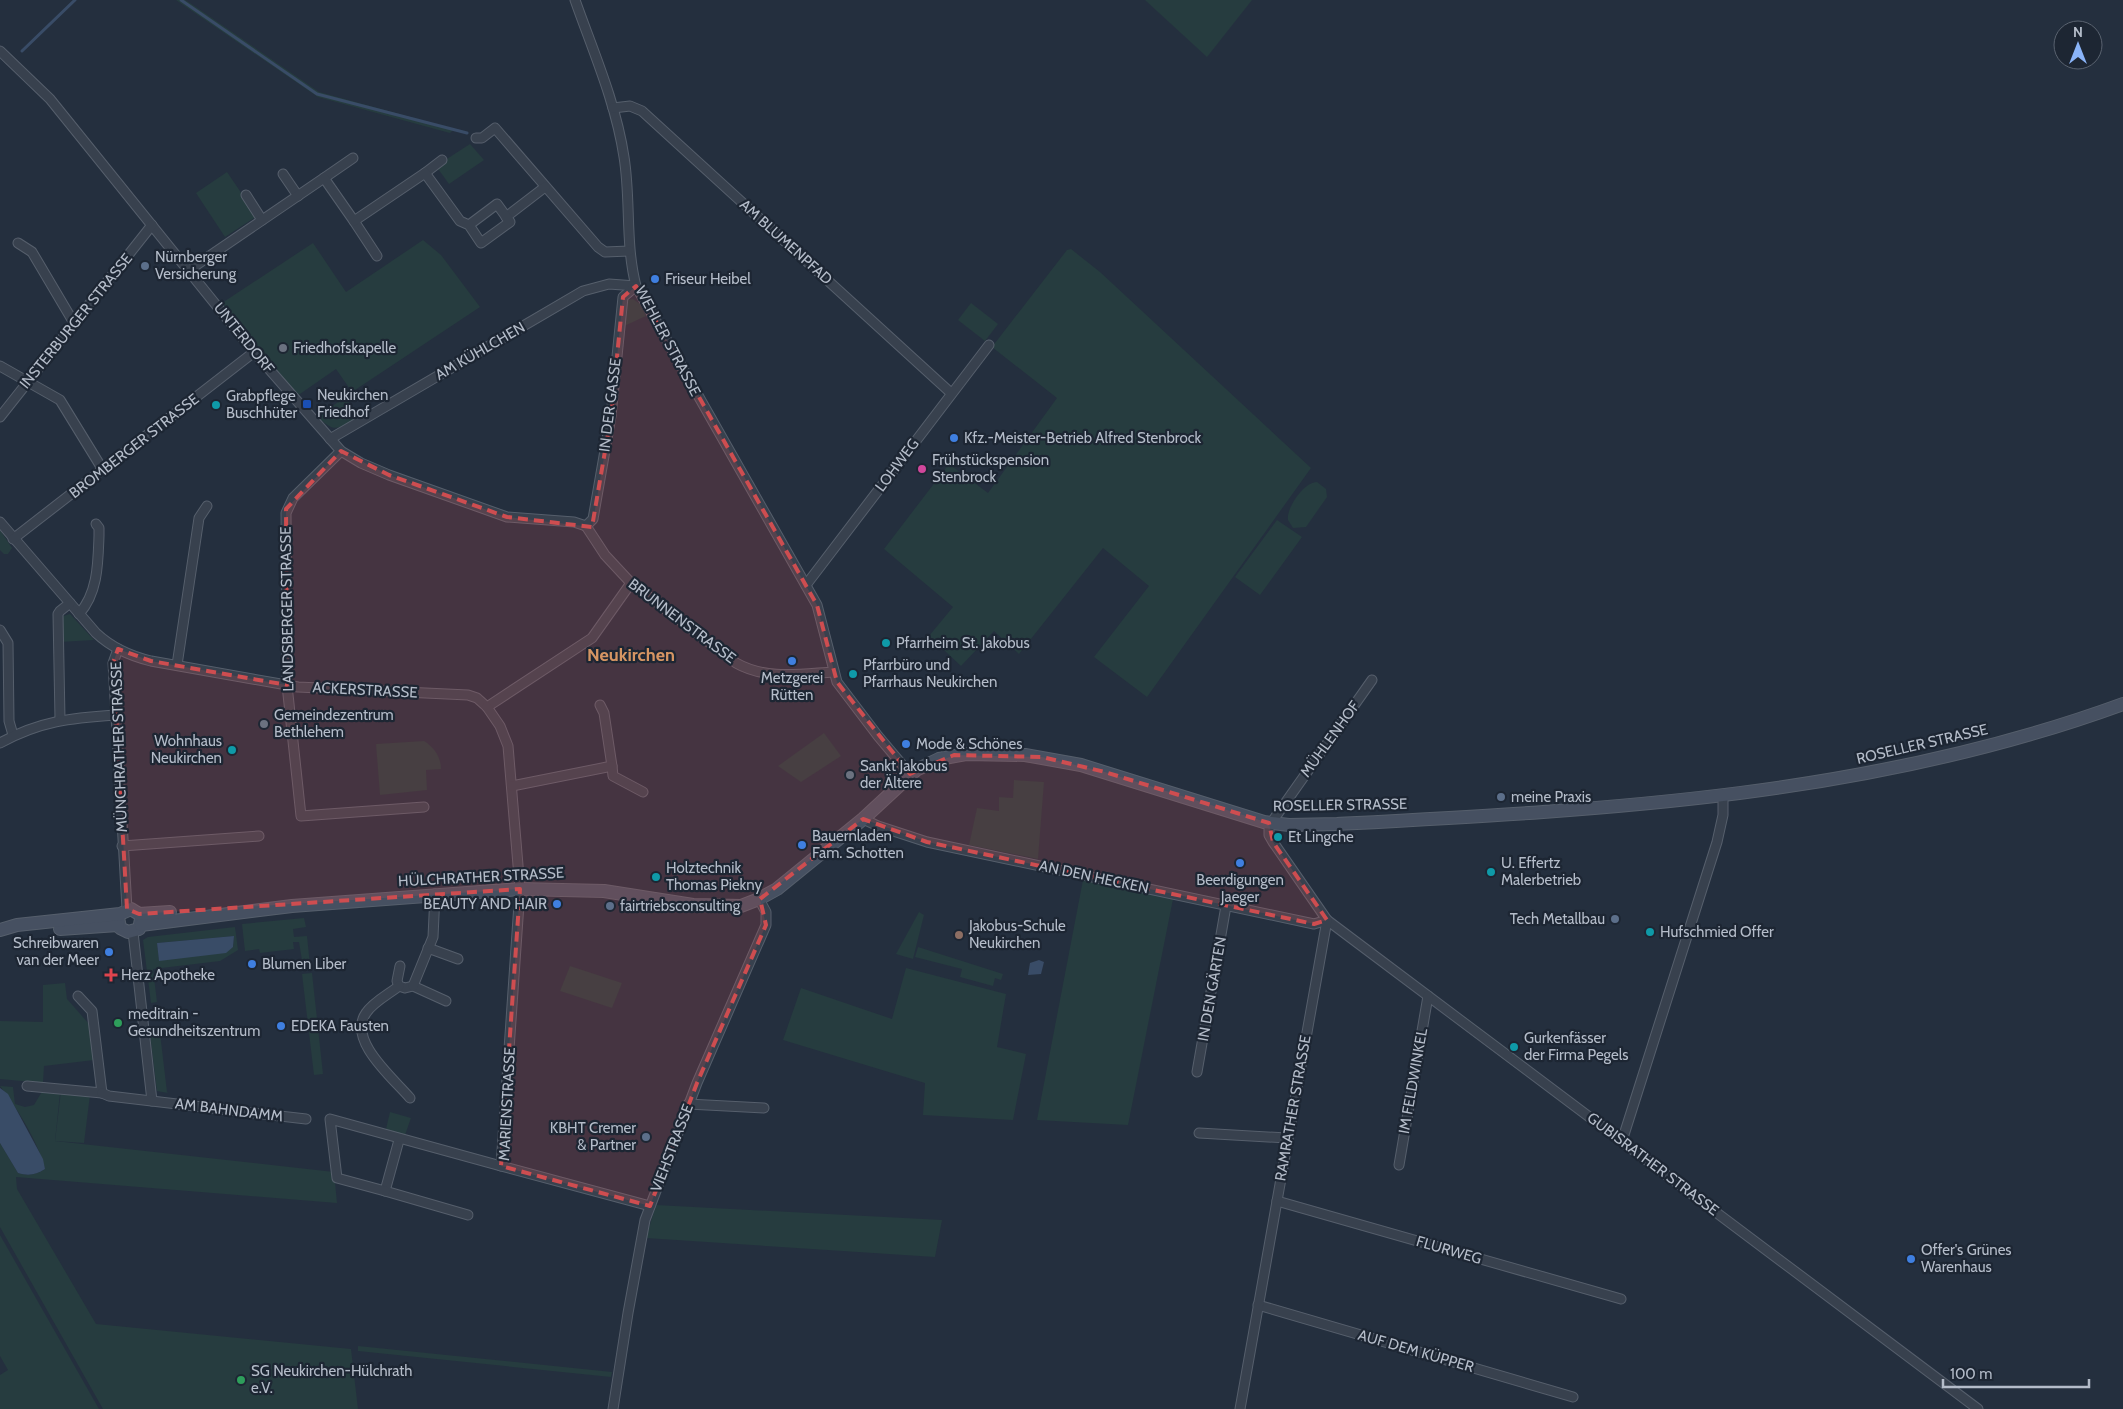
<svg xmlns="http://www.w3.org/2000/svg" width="2123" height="1409" font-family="Cabin,sans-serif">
<rect width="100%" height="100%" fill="#242f3e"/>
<g fill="#263c3f" fill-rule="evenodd">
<polygon points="176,0 185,0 190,3 319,92 454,129 450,133 318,97"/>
<polygon points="1145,0 1252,0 1207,57"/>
<polygon points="470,144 484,160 449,184 436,166"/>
<polygon points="227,172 257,216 225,237 196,193"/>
<polygon points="423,240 441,255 480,307 352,392 336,369 297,396 259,351 260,349 222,303 313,243 346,292"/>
<polygon points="1071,249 1100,272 1311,468 1147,697 1094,657 1149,586 1103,548 1019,654 994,631 961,666 929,636 953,607 884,549 949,464 988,493 1057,398 992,347 1067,250"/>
<polygon points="633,299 640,304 646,316 622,327 626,300"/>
<polygon points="971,303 998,324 985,341 958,320"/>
<path d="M346,397l12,20c-20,12 -23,17 -41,-1z"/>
<path d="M1317,482l9,7 1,8 -21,30 -13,1 -5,-8c-2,-12 16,-38 29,-38z"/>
<polygon points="1277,520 1302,537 1260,595 1235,577"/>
<polygon points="0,530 12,548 8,554 4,554 0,550"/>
<polygon points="70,614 94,640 60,642 60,617"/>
<polygon points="824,733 841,756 801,782 778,766"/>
<path d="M424,741c10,6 17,16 17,28l-15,1 1,20 -47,5 -4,-51z"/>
<polygon points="1014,780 1044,782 1038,859 969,845 977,808 999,811 999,797 1013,798"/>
<polygon points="1083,880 1173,899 1128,1125 1037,1120"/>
<polygon points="919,912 924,915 913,959 896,954"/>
<polygon points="304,918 306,927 293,929 294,937 307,936 310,965 303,966 299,942 293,942 294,949 260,953 259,949 245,951 242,924"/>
<path d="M235,927l3,23 -18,11 -67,8 4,33 -6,1 -8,-63 5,-3zM234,936l-1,11 -74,13 -2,-17z"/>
<polygon points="918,947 1003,974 1001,980 995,978 993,986 960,977 962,969 915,957"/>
<polygon points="570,966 622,983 612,1008 560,991"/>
<polygon points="906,968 1006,994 997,1047 1026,1054 1013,1120 923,1115 925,1083 783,1040 801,988 892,1019"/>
<polygon points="312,973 323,1074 314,1075 302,974"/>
<polygon points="65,983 67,999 89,1024 94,1060 44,1066 43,1083 0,1079 0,1021 43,1022 43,985"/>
<polygon points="160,1033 167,1092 168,1093 157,1091 150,1034"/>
<path d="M0,1086l13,1 2,17 10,3 9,-2 9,-15 17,3 -5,48 279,31 3,31 -321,-26 1,12 79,135 255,25 7,60h-255l-103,-182v-84l18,30c10,3 18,2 27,-4 -6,-26 -29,-63 -45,-83z"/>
<polygon points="61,1091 90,1095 84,1143 55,1141"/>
<polygon points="390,1112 411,1118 405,1135 386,1129"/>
<polygon points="656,1205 942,1220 935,1257 646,1238"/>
<polygon points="0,1235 99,1409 0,1409 0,1375 8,1370 0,1356"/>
<polygon points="358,1346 612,1372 611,1377 358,1351"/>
</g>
<g fill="#394c67">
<polygon points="234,936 233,947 226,953 159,961 157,943"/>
<polygon points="1039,960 1044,962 1041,974 1028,975 1030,963"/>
<path d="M0,1088l8,6 35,65 2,10c-9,6 -17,7 -27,4l-18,-30z"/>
</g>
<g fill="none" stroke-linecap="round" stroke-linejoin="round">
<g stroke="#394c67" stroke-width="3">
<polyline points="181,0 317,94 467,133"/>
<polyline points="22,51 75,0"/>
</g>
<defs>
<g id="street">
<path d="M575,0c18,51 41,103 49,157 7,43 1,86 12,129l181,319 20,77 41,54 32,38"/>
<polyline points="0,51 50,99 254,352 341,451 361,463 389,475 507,517 574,522 586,526"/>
<polyline points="613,108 630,106 642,111 951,393"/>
<polyline points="476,138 482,138 495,128 598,247 605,252 629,251"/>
<polyline points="425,173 442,160"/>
<polyline points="283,174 298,196"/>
<polyline points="324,178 353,158"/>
<polyline points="246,195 262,220"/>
<polyline points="506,217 545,187"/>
<polyline points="354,221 377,256"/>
<polyline points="18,243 32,252 74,323"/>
<polyline points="189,270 324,178 354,221 425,173 460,221 469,225 481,243 510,222 497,204 469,225"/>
<polyline points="0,366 60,400 103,470"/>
<polyline points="0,417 152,225"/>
<polyline points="330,439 583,291 609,284 636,286"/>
<polyline points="341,451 293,498 286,513 287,685 301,816 424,807"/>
<path d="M0,522l96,111c16,15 34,23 55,28l147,26 170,8 9,3 10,9 105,-69 39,-55"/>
<path d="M586,526l19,29 26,28 105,80c30,17 64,11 97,9"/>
<polyline points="586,526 593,519 611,416 623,297 636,286"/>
<polyline points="13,539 254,352"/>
<polyline points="806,585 989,345"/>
<path d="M79,614c19,-21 19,-51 20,-78v-8l-3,-4"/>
<polyline points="0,630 8,643 9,721 13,735"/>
<polyline points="118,649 113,663 127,909"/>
<polyline points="177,665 199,518 207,506"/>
<polyline points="1372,680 1269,826 1269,835 1273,842 1327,920 1978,1409"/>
<polyline points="600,705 604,713 612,766"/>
<polyline points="487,707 500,726 508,746 520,889 501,1166 650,1206"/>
<polyline points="60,719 58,614 60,611 70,603"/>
<path d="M0,743c40,-22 71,-25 115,-28"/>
<polyline points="512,786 612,766 613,776 643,792"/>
<polyline points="863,819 878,826 927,842 1314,924 1327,920"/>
<polyline points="122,846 259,836"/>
<polyline points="133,932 152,1101"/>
<polyline points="428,948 458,959"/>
<polyline points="400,966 397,981 399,986 405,988 413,986 446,1001"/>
<path d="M399,986c-10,8 -26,16 -33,27 -19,27 27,65 44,85"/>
<polyline points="413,986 433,937 435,894"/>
<polyline points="1197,1072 1226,906"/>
<polyline points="27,1086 102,1093 92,1011 78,996"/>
<polyline points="102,1093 109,1096 306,1119"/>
<polyline points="688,1104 764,1108"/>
<polyline points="1199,1133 1287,1138"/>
<polyline points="399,1140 385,1191 468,1215"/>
<polyline points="1622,1141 1717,842 1723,815 1723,795"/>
<polyline points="1399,1165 1428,996"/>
<polyline points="385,1191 337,1178 330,1119 501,1166"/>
<polyline points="1277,1201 1621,1299"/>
<polyline points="1258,1305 1573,1397"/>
<polyline points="613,1409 628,1313 645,1220 697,1083 766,925 766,912 759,899"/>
<polyline points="1240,1409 1327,920"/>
</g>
<g id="secondary">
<polyline points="118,917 120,928 128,932 139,929 141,919"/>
<path d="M141,925l151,-19 228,-17 84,2 89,14 48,1 18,-7 18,-10 86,-70 53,-49 23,-11 27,-5 59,1 56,10 183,57 25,3 48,-1c267,-14 532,-27 786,-120"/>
<polyline points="60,929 118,925"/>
<polyline points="0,930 17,925 120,914 131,909 139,914 170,912"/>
</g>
</defs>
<use href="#street" stroke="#565f6c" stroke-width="11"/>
<use href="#secondary" stroke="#565f6c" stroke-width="14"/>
<use href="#street" stroke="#38414e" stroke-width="9"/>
<use href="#secondary" stroke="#465061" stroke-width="12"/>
</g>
<path fill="#ce4d50" fill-opacity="0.2" stroke="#ce4d50" stroke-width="4" stroke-dasharray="10 6" stroke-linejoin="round" d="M636,286l181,319 20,77 73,92 44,-19 88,2 63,15 164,51 4,19 54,78 -13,4 -387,-82 -64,-23 -103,80 6,26 -69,158 -47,123 -149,-40 19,-277 -381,25 -12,-5 -14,-246 5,-14 33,12 136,24 -1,-176 55,-58 48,24 118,42 85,10 19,-111 12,-119z"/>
<g fill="#5c6f8a" stroke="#1d2633" stroke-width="2">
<circle cx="145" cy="266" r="5"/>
<circle cx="1501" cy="797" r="5"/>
<circle cx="610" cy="906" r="5"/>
<circle cx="1615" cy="919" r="5"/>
<circle cx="646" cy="1137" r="5"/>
</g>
<g fill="#3f7fe0" stroke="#1d2633" stroke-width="2">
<circle cx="655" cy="279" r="5"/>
<circle cx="954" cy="438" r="5"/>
<circle cx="792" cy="661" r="5"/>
<circle cx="906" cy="744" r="5"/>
<circle cx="802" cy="845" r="5"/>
<circle cx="1240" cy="863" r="5"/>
<circle cx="557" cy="904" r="5"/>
<circle cx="109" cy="952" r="5"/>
<circle cx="252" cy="964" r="5"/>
<circle cx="281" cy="1026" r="5"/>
<circle cx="1911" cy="1259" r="5"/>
</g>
<g fill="#6b7280" stroke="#1d2633" stroke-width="2">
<circle cx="283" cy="348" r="5"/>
<circle cx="264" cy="724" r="5"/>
<circle cx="850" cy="775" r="5"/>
</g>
<rect fill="#1a4fb4" stroke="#1d2633" stroke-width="2" x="302" y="399" width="10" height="10" rx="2.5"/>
<g fill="#0f9aa8" stroke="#1d2633" stroke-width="2">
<circle cx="216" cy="405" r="5"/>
<circle cx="886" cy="643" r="5"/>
<circle cx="853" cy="674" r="5"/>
<circle cx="232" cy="750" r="5"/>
<circle cx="1278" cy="837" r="5"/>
<circle cx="1491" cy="872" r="5"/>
<circle cx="656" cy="877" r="5"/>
<circle cx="1650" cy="932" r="5"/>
<circle cx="1514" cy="1047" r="5"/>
</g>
<circle fill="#d1479c" stroke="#1d2633" stroke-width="2" cx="922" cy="469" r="5"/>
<circle fill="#8d6e63" stroke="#1d2633" stroke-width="2" cx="959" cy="935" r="5"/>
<path fill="#e0444e" stroke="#1d2633" stroke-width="2" d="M108.5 967.5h5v5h5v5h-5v5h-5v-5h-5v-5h5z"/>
<g fill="#2e9e5b" stroke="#1d2633" stroke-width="2">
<circle cx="118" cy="1023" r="5"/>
<circle cx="241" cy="1380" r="5"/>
</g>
<g text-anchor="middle" stroke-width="4.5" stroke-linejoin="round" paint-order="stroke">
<g font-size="15" fill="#b4bcc9" stroke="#1d2633">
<text transform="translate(786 242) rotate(42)" y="5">AM BLUMENPFAD</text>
<text transform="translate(76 321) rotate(-51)" y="5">INSTERBURGER STRASSE</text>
<text transform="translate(244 338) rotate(51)" y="5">UNTERDORF</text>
<text transform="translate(668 341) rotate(62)" y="5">WEHLER STRASSE</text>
<text transform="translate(480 351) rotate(-30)" y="5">AM KÜHLCHEN</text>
<text transform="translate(610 405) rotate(-83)" y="5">IN DER GASSE</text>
<text transform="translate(134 446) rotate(-38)" y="5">BROMBERGER STRASSE</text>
<text transform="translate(897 465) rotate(-53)" y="5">LOHWEG</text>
<text transform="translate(287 609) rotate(-91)" y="5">LANDSBERGER STRASSE</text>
<text transform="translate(682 621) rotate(37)" y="5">BRUNNENSTRASSE</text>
<text transform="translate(365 690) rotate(3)" y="5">ACKERSTRASSE</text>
<text transform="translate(1330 739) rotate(-54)" y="5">MÜHLENHOF</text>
<text transform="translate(1922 744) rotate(-13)" y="5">ROSELLER STRASSE</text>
<text transform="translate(119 747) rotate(-92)" y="5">MÜNCHRATHER STRASSE</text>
<text transform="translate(1340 805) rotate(-1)" y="5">ROSELLER STRASSE</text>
<text transform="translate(481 877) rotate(-3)" y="5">HÜLCHRATHER STRASSE</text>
<text transform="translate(1094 877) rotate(12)" y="5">AN DEN HECKEN</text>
<text transform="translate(1212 989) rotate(-80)" y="5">IN DEN GÄRTEN</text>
<text transform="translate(1413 1081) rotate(-80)" y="5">IM FELDWINKEL</text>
<text transform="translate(507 1104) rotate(-87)" y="5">MARIENSTRASSE</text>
<text transform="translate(1293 1108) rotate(-80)" y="5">RAMRATHER STRASSE</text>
<text transform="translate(229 1110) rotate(7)" y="5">AM BAHNDAMM</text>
<text transform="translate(672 1148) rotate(-69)" y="5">VIEHSTRASSE</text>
<text transform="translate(1653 1164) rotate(37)" y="5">GUBISRATHER STRASSE</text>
<text transform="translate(1449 1250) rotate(16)" y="5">FLURWEG</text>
<text transform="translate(1416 1351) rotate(16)" y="5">AUF DEM KÜPPER</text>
</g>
<g font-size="15" fill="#b4bcc9" stroke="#1d2633" text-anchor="start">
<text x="155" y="262">Nürnberger<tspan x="155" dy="17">Versicherung</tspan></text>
<text x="665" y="284">Friseur Heibel</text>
<text x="293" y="353">Friedhofskapelle</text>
<text x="317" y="400">Neukirchen<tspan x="317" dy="17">Friedhof</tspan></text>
<text x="226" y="401">Grabpflege<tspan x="226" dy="17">Buschhüter</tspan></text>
<text x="964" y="443">Kfz.-Meister-Betrieb Alfred Stenbrock</text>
<text x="932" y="465">Frühstückspension<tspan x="932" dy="17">Stenbrock</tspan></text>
<text x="896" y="648">Pfarrheim St. Jakobus</text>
<text x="863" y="670">Pfarrbüro und<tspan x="863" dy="17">Pfarrhaus Neukirchen</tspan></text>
<text x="792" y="683" text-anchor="middle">Metzgerei<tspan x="792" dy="17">Rütten</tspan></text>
<text x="274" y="720">Gemeindezentrum<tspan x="274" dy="17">Bethlehem</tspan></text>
<text x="222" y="746" text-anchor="end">Wohnhaus<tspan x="222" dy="17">Neukirchen</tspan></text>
<text x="916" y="749">Mode &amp; Schönes</text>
<text x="860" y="771">Sankt Jakobus<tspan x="860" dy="17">der Ältere</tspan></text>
<text x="1511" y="802">meine Praxis</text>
<text x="812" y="841">Bauernladen<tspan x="812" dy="17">Fam. Schotten</tspan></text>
<text x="1288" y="842">Et Lingche</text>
<text x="1501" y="868">U. Effertz<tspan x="1501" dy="17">Malerbetrieb</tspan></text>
<text x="666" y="873">Holztechnik<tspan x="666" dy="17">Thomas Piekny</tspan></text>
<text x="1240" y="885" text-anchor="middle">Beerdigungen<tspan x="1240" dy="17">Jaeger</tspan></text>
<text x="547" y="909" text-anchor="end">BEAUTY AND HAIR</text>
<text x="620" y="911">fairtriebsconsulting</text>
<text x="1605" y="924" text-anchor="end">Tech Metallbau</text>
<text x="969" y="931">Jakobus-Schule<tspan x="969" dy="17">Neukirchen</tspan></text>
<text x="1660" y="937">Hufschmied Offer</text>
<text x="99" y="948" text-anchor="end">Schreibwaren<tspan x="99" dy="17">van der Meer</tspan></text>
<text x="262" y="969">Blumen Liber</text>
<text x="121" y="980">Herz Apotheke</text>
<text x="128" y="1019">meditrain -<tspan x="128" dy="17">Gesundheitszentrum</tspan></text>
<text x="291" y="1031">EDEKA Fausten</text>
<text x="1524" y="1043">Gurkenfässer<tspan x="1524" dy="17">der Firma Pegels</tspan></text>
<text x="636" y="1133" text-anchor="end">KBHT Cremer<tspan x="636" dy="17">&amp; Partner</tspan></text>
<text x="1921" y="1255">Offer's Grünes<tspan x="1921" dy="17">Warenhaus</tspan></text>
<text x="251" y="1376">SG Neukirchen-Hülchrath<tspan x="251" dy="17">e.V.</tspan></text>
</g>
<g font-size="18" font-weight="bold" fill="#d59563" stroke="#1d2633">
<text x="631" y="661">Neukirchen</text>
</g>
</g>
<g transform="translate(2078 45)"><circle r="24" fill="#1d2633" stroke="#59626f"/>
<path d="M0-4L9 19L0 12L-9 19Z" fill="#8ab4f8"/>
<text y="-8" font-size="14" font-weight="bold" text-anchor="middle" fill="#b4bcc9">N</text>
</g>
<path d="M1943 1379v8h146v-8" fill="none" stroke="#b4bcc9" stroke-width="2.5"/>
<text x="1950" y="1379" font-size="15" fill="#b4bcc9" stroke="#1d2633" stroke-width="4" paint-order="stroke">100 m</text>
</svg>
